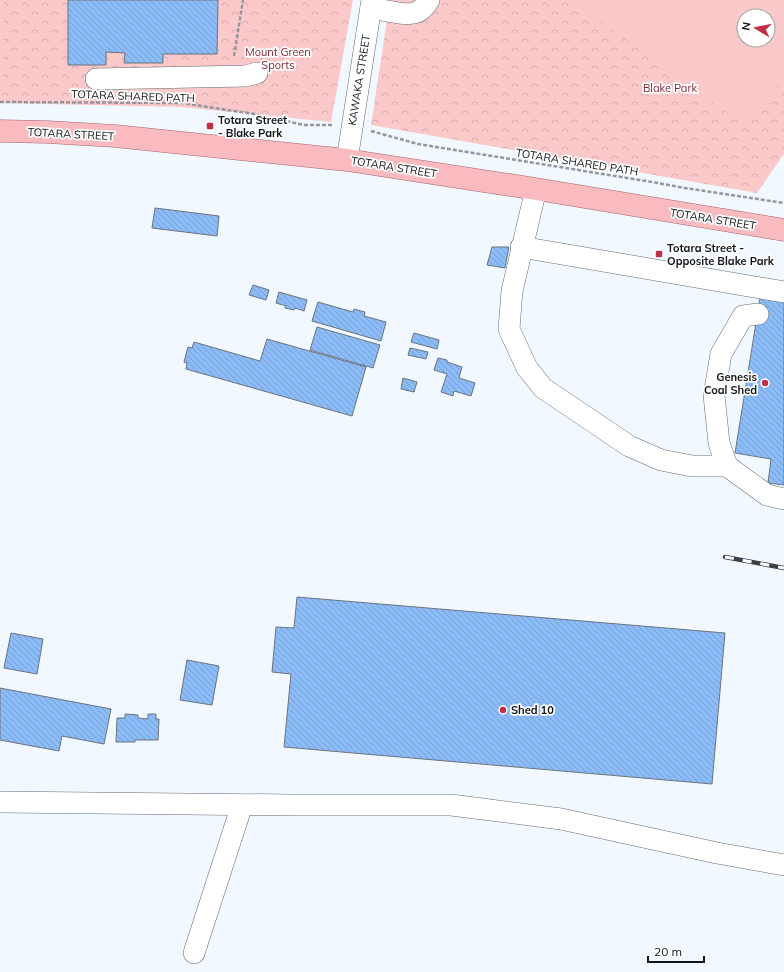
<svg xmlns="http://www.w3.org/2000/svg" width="784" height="972" font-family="Mulish,sans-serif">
<defs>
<pattern id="park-crowns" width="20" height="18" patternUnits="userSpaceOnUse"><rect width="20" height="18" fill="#fbc9ca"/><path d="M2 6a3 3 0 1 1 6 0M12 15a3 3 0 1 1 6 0" fill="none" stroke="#d6acad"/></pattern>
<pattern id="building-back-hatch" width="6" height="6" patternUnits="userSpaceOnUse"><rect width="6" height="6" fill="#8cbcf7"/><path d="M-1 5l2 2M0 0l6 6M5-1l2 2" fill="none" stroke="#78a1d3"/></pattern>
</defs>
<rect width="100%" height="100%" fill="#f2f8ff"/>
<g fill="url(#park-crowns)" fill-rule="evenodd">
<polygon points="0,0 353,0 331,122 181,107 0,103"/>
<path d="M390,0h394v154l-27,39 -386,-68zM744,16h24v24h-24z"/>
</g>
<g fill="#fbc9ca" fill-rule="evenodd">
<polygon points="0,0 4,0 3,78 0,78"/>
<path d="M572,0h212v76l-38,51zM744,16h24v24h-24z"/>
</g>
<g fill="url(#building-back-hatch)" stroke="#6b737d">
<polygon points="68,0 218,0 217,54 163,54 163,63 124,63 125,53 106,52 106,65 68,65"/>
<polygon points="155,208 219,216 217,236 152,228"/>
<polygon points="492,247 509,247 505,268 487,265"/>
<polygon points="253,285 269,290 266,300 249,295"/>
<polygon points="279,292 307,300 304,311 295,308 294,310 285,308 286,306 276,303"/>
<polygon points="760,298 784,302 784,485 768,483 771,459 735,453"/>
<polygon points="318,302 353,312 354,309 365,312 364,316 386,322 381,341 312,321"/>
<polygon points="317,327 380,345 373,368 310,350"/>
<polygon points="414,333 439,340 437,349 411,342"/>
<polygon points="267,339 366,367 352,416 186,369 187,363 184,362 188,347 192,348 194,342 260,361"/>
<polygon points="410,348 428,352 426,359 408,355"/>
<polygon points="438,358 447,360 447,362 462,367 459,378 475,383 471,396 454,391 453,396 441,392 447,374 434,370"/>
<polygon points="403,378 417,382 414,392 401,389"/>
<polygon points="297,597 725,633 712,784 284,747 291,674 272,672 276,627 294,628"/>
<polygon points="11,633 43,639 37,674 4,668"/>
<polygon points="187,660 219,666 212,705 180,700"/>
<polygon points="0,688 111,709 104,744 62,736 59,751 0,740"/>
<polygon points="125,714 138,715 138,718 148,719 148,714 156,714 156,719 159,719 158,740 135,740 135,742 116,742 117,718 125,718"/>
</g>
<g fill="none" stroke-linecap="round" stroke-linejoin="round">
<defs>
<g id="minor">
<path d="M371,8c7,1 15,3 22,4 16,3 27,4 36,-12"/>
<polyline points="96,79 246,76 257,73"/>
<polyline points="347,160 372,0"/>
<polyline points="536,189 512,291 509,329 527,368 543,388 629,446 661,460 692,466 727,466"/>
<polyline points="521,247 784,292"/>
<polyline points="758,314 743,316 721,354 714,395 719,443 727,466 767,495 784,499"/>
<polyline points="0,802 292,805 451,805 561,819 717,853 784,865"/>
<polyline points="194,953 242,805"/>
</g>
<polyline id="major" points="0,131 47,132 115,136 347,160 536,189 784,230"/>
</defs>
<use href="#minor" stroke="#646c76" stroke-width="22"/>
<use href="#major" stroke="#a56369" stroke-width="23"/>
<g stroke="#94989e" stroke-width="2.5" stroke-dasharray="4 2" stroke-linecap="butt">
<polyline points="234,56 243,0"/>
<polyline points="0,102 182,103 254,114 304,125 333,125"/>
<polyline points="371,131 418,144 652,182 685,188 784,203"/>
</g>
<use href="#minor" stroke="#fff" stroke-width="21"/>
<use href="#major" stroke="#f9bbbf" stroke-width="22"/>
<defs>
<polyline id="rail" points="725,557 784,568"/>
</defs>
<use href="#rail" stroke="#3d4146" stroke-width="4.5"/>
<use href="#rail" stroke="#fff" stroke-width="3" stroke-dasharray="9" stroke-linecap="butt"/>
</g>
<g fill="#bf2f48" stroke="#fff" stroke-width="1.5">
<rect x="206" y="122" width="8" height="8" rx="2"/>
<rect x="655" y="250" width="8" height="8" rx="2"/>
<circle cx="765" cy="383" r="4"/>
<circle cx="503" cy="710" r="4"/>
</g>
<g text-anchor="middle" stroke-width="3.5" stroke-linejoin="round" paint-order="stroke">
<g font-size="11" fill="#812331" stroke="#fff">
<text x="278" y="56">Mount Green<tspan x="278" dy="13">Sports</tspan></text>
<text x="670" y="92">Blake Park</text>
</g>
<g font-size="11" fill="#111418" stroke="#fff">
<text transform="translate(359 80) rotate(-81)" y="4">KAWAKA STREET</text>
<text transform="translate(133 96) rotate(2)" y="4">TOTARA SHARED PATH</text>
<text transform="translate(71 134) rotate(3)" y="4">TOTARA STREET</text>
<text transform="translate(577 162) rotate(9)" y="4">TOTARA SHARED PATH</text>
<text transform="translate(394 167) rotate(9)" y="4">TOTARA STREET</text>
<text transform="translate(713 219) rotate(9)" y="4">TOTARA STREET</text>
</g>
<g font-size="11" font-weight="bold" fill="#111418" stroke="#fff" text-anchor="start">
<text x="218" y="124">Totara Street<tspan x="218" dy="13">- Blake Park</tspan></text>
<text x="667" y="252">Totara Street -<tspan x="667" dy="13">Opposite Blake Park</tspan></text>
<text x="757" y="381" text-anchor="end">Genesis<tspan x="757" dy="13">Coal Shed</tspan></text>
<text x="511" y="714">Shed 10</text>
</g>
</g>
<g transform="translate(756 28) rotate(280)"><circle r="19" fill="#ffffff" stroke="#a0a1a3"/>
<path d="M0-3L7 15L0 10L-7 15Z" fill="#bf2f48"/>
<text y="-6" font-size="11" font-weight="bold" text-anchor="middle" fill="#111418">N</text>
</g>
<path d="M648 956v6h56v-6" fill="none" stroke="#111418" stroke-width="2"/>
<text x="654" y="956" font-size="12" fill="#111418" stroke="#ffffff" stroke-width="3" paint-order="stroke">20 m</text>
</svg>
